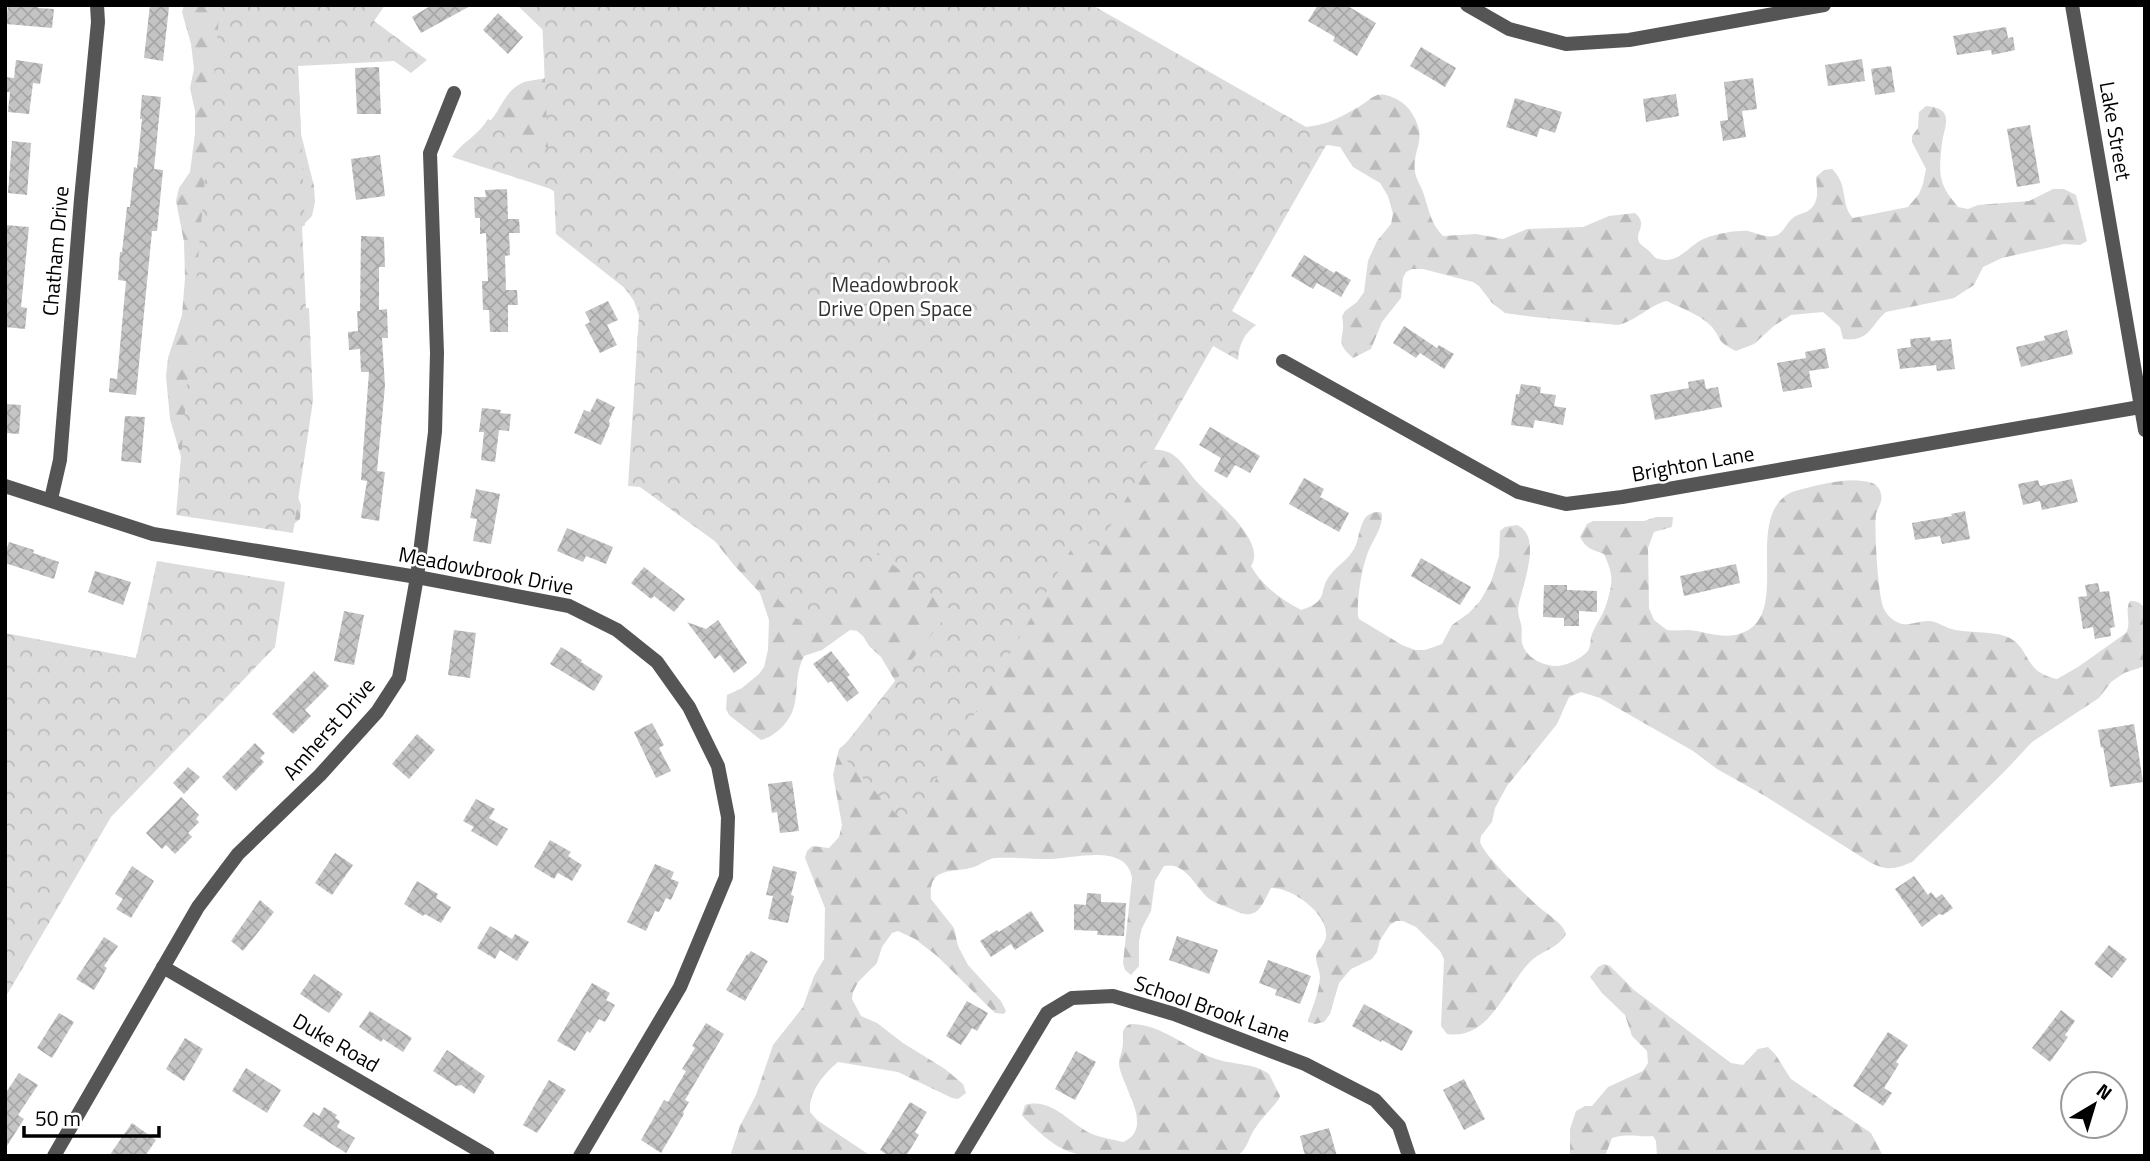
<svg xmlns="http://www.w3.org/2000/svg" width="2150" height="1161" font-family="'Titillium Web',sans-serif">
<defs>
<pattern id="forest-firs" width="22" height="20" patternUnits="userSpaceOnUse" patternTransform="scale(1.75)"><rect width="22" height="20" fill="#dcdcdc"/><path d="M5 1l3.5 6h-7zM16 11l3.5 6h-7z" fill="#bbb"/></pattern>
<pattern id="park-crowns" width="20" height="18" patternUnits="userSpaceOnUse" patternTransform="scale(1.75)"><rect width="20" height="18" fill="#dcdcdc"/><path d="M2 6a3 3 0 1 1 6 0M12 15a3 3 0 1 1 6 0" fill="none" stroke="#bbb"/></pattern>
<pattern id="building-cross-hatch" width="8" height="8" patternUnits="userSpaceOnUse" patternTransform="scale(1.75)"><rect width="8" height="8" fill="#c4c4c4"/><path d="M0 0l8 8M0 8l8-8" fill="none" stroke="#a7a7a7"/></pattern>
</defs>
<rect width="100%" height="100%" fill="#fff"/>
<g fill="url(#forest-firs)">
<polygon points="184,5 371,5 297,45 301,134 314,186 315,202 312,216 297,231 298,497 301,505 300,519 294,524 182,460 170,419 166,376 168,358 182,315 185,278 184,242 176,201 179,188 190,172 195,134 195,111 190,88 194,69 191,44 182,12"/>
<path d="M517,5h550l227,123c12,-1 25,-2 37,-7 8,-3 16,-8 24,-12 18,-9 19,-22 43,-9 7,4 11,8 15,15 15,26 -1,33 2,57 1,7 6,14 8,20 6,17 7,31 20,44l33,-2 27,5 24,-10 56,-2 26,-11 26,-3c14,12 -1,19 4,29 2,4 9,7 12,11 4,4 3,5 8,6 20,6 30,-15 47,-21 10,-4 32,-8 42,-7 8,2 18,7 26,5 10,-2 12,-13 19,-18 4,-4 10,-4 15,-7 12,-8 9,-21 8,-34l8,-7 8,-1c17,16 8,36 21,49l55,-11 11,-13 4,-10 3,-15 -14,-27v-6l6,-8 1,-16 7,-6c24,2 22,13 17,31 -2,12 -4,29 -2,40 2,12 10,21 17,30l10,2 10,-4 51,-4 24,-12h11l12,6 11,46 -7,4 -16,-1 -62,14 -19,9 -9,18 -20,13 -68,14c-17,15 -16,30 -43,27l-3,-12 -17,-15 -32,3 -16,10 -21,19 -18,7c-20,-10 -13,-10 -24,-24 -12,-13 -30,-18 -45,-26 -18,4 -29,19 -49,24l-84,-8 -29,-4 -13,-10 -13,-17 -6,-4 -50,-13h-11l-6,3 -3,6 -2,20 -19,24 -11,27 -18,9c-21,-18 -6,-19 -11,-42l3,-5 12,-9 7,-10 4,-31 9,-20 14,-17 2,-10 -5,-18 -8,-13 -27,-16 -13,-20 -12,-2 -7,2 -170,302c8,1 15,1 21,5 11,7 17,20 26,29 15,16 70,58 53,83 12,21 30,33 50,44 30,-9 16,-20 30,-36 7,-9 17,-14 23,-25 5,-9 5,-22 11,-31 4,-5 9,-6 15,-6l2,2c1,15 -11,28 -15,41 -6,17 -10,44 -9,61l1,3 43,26 13,5h10l17,-6 10,-19 17,-12 11,-12 11,-19 8,-26 1,-25 5,-4 12,-2c27,12 4,63 1,84 0,6 2,10 3,15 2,7 -1,15 2,22 5,13 21,20 34,20 9,0 28,-9 32,-17 2,-5 1,-10 3,-15 4,-10 11,-19 14,-29 7,-22 8,-29 -2,-51 -11,-4 -18,-5 -24,-17l7,-13 6,-3h51l12,-4h17l-1,10 -18,5 -6,16 1,60 5,12 13,10c7,1 14,0 21,0 16,1 31,8 47,5 60,-12 9,-107 50,-139 8,-6 19,-7 29,-10 18,-4 40,-9 58,-3 5,2 8,6 9,11 2,8 -3,13 -5,20 -2,14 2,84 8,95 3,6 8,11 15,14 9,4 20,-3 31,-2 8,1 16,7 25,9 13,2 28,2 42,4 37,7 21,37 60,45l21,-12 48,-34c6,-11 -2,-22 4,-32 6,0 11,1 14,7 4,9 1,46 1,58l-21,7 -13,9 -12,16 -67,44 -28,30 -92,90c-16,7 -25,9 -41,1l-106,-67 -48,-27 -24,-18 -93,-53 -19,-6 -12,5 -12,27 -50,62 -12,22 -3,14 -11,14 -1,6c6,16 45,52 59,65 10,9 23,15 27,27 -8,14 -22,16 -34,26 -25,23 -41,81 -85,74l-6,-8 3,-67 -4,-8 -24,-24 -13,-6h-7l-6,4 -10,15 -3,12 -5,7 -21,10 -12,14 -9,31 -6,8 -9,2 -7,-2v-2c5,-14 11,-28 12,-42 0,-7 -4,-14 -4,-21 1,-7 9,-12 10,-20 3,-23 -34,-50 -55,-49 -11,21 -14,34 -40,21 -6,-3 -14,-5 -20,-9 -15,-10 -24,-39 -47,-34l-9,15 -4,30 -9,17 -3,12v26l-8,9 -6,-5 -2,-7 9,-85c-5,-35 -57,-20 -81,-19 -19,0 -37,-2 -56,-1 -8,1 -13,6 -21,9 -23,7 -46,-2 -43,32l23,29 4,18 10,19 33,36 5,10 -2,3 -9,-1 -58,-57 -22,-17 -17,-8 -6,2 -10,14 -5,16 -19,19 -5,10 -1,7 9,17 16,7 26,20 42,26 18,15 3,9 -8,6 -6,-1 -54,-26 -60,-10c-15,13 -29,29 -28,50l7,8 54,36h-141l10,-30 16,-31 17,-50 30,-38 11,-31 10,-17 1,-51 -20,-50 2,-7 5,-5 17,2 10,-11 3,-12 -9,-50 6,-26 13,-11 45,-54 -16,-27 -12,-11 -6,-10 -6,-5 -7,-1 -28,20 -18,6c-14,27 1,50 -24,73 -6,5 -11,9 -19,11l-32,-25 -3,-6 1,-14 15,-7 17,-14 5,-7 4,-17 1,-30 -9,-27 -27,-29 -26,-33 -67,-174 -3,-19 4,-17 -7,-20 -78,-108 -24,-18 -44,-52c13,-12 16,-32 34,-40 7,-3 15,-3 23,-5l-2,-48z"/>
<path d="M1604,964l6,2 24,24 97,73 12,2 15,-16 10,-2 7,7 16,25 80,54 12,23h-226l-1,-15 -3,-5c-16,1 -26,-3 -41,2l-7,18h-35v-27l6,-18 9,-5h7l16,-19 35,-16 5,-8 -1,-12 -15,-15 -7,-21 -23,-22 -12,-16 8,-10z"/>
<path d="M1130,1024c33,0 56,25 86,35 18,6 38,4 53,15l11,22 -1,3c-7,10 -17,18 -23,28 -8,10 -7,21 -19,29h-151c-21,-4 -31,-10 -47,-24 -6,-6 -12,-10 -17,-17l3,-10c26,-8 43,17 65,28 10,5 22,6 33,9 33,-14 -2,-56 -4,-78 0,-7 4,-14 4,-22 0,-9 -2,-13 7,-18z"/>
</g>
<g fill="url(#park-crowns)">
<polygon points="220,5 385,5 374,21 427,60 411,73 394,61 298,66 305,225 302,227 306,308 309,308 313,401 293,533 176,515"/>
<path d="M529,5h563l237,135 -97,171 24,14c-12,9 -17,19 -18,35l-25,-14 -116,204 -18,-14 -171,291 -69,-75 112,-142 -73,-57 -66,83 -67,-73 -105,-76 -12,-1 12,-186 -84,-66 -2,-44 -102,-33c10,-15 27,-22 36,-38l60,29 -6,-130z"/>
<polygon points="157,561 285,582 275,647 111,817 5,998 5,633 136,658"/>
</g>
<g fill="url(#building-cross-hatch)">
<polygon points="8,5 38,5 38,8 54,9 52,28 6,24"/>
<polygon points="150,5 169,7 163,61 144,58"/>
<polygon points="432,5 472,5 421,33 412,17"/>
<polygon points="1318,5 1346,5 1376,23 1357,56 1333,41 1335,37 1308,21"/>
<polygon points="498,13 523,37 508,54 483,30"/>
<polygon points="2006,27 2008,38 2013,37 2015,50 1992,55 1991,50 1957,55 1953,36"/>
<polygon points="1421,47 1456,68 1445,87 1410,66"/>
<polygon points="1862,59 1865,81 1828,86 1825,65"/>
<polygon points="16,60 43,64 40,84 33,83 29,114 8,112 10,92 5,92 5,77 14,78"/>
<polygon points="1891,66 1895,92 1875,95 1871,69"/>
<polygon points="379,67 381,114 357,114 355,68"/>
<polygon points="1753,78 1757,109 1742,111 1746,137 1723,141 1720,121 1728,120 1724,82"/>
<polygon points="1676,94 1679,116 1646,122 1643,99"/>
<polygon points="142,95 161,97 154,169 163,170 157,231 152,231 136,395 109,392 110,378 117,379 126,281 118,280 120,252 122,252 127,207 130,207 134,167 137,168 142,119 140,119"/>
<polygon points="1515,98 1562,112 1555,133 1540,128 1537,137 1506,127"/>
<polygon points="2030,125 2040,183 2017,187 2007,129"/>
<polygon points="12,141 31,143 27,195 8,193"/>
<polygon points="380,155 385,196 356,200 351,159"/>
<polygon points="507,189 508,219 519,219 520,233 509,233 510,255 505,256 506,290 517,290 518,305 508,305 508,332 490,332 489,310 483,310 482,281 488,281 486,233 480,234 480,218 475,218 474,197 486,197 485,190"/>
<polygon points="5,225 29,227 21,307 27,308 25,329 5,327"/>
<polygon points="361,236 384,237 385,267 379,267 379,310 387,309 388,338 382,338 385,386 377,471 385,472 379,521 361,518 367,481 361,480 369,372 361,372 360,349 349,350 348,332 358,331 357,311 360,311"/>
<polygon points="1304,255 1334,273 1336,271 1351,280 1341,297 1317,283 1313,289 1291,276"/>
<polygon points="608,301 618,320 607,325 617,345 600,353 585,325 590,322 585,312"/>
<polygon points="1404,326 1437,348 1439,345 1454,354 1444,369 1420,353 1416,358 1393,343"/>
<polygon points="2067,330 2073,354 2021,367 2016,347 2045,340 2044,336"/>
<polygon points="1930,337 1931,341 1951,339 1955,369 1937,371 1936,365 1900,369 1897,349 1911,347 1910,339"/>
<polygon points="1825,348 1829,368 1809,371 1812,387 1783,392 1777,363 1806,358 1805,352"/>
<polygon points="1704,379 1706,389 1718,387 1722,407 1655,420 1650,395 1689,388 1688,382"/>
<polygon points="1521,384 1541,387 1540,393 1556,395 1554,406 1566,408 1563,425 1535,420 1533,428 1511,425 1516,394 1519,394"/>
<polygon points="597,398 615,407 609,421 610,424 601,445 574,433 584,410 590,412"/>
<polygon points="5,404 21,405 19,434 5,433"/>
<polygon points="482,408 501,410 500,413 511,414 509,431 499,430 495,462 481,460 484,432 479,432"/>
<polygon points="125,416 145,417 141,463 121,461"/>
<polygon points="1210,427 1260,456 1250,473 1235,465 1227,478 1214,471 1221,458 1199,445"/>
<polygon points="1304,478 1324,489 1320,497 1349,513 1339,532 1289,504"/>
<polygon points="2072,479 2078,502 2042,510 2040,501 2023,505 2018,484 2038,480 2040,486"/>
<polygon points="476,489 500,494 491,544 473,541 477,519 470,518"/>
<polygon points="1965,511 1970,539 1942,544 1940,536 1915,540 1912,523 1952,516 1951,514"/>
<polygon points="567,528 613,547 606,564 586,556 583,562 557,551"/>
<polygon points="9,542 34,550 33,553 59,562 54,579 5,563 5,554"/>
<polygon points="1421,558 1471,587 1460,605 1411,576"/>
<polygon points="1736,564 1740,583 1684,596 1680,576"/>
<polygon points="644,567 685,599 674,612 654,596 651,599 631,583"/>
<polygon points="95,571 131,582 123,605 88,592"/>
<polygon points="2098,583 2100,592 2109,591 2115,627 2110,628 2111,636 2095,639 2093,627 2083,629 2078,597 2087,596 2085,585"/>
<polygon points="1544,585 1567,585 1567,590 1597,591 1597,612 1579,611 1579,626 1564,626 1564,618 1543,617"/>
<polygon points="344,611 364,615 354,665 334,661"/>
<polygon points="718,620 747,663 734,673 720,655 715,659 687,622 706,629"/>
<polygon points="454,630 476,633 470,678 448,675"/>
<polygon points="561,647 582,660 581,662 603,676 594,691 550,664"/>
<polygon points="831,651 850,675 847,677 859,693 847,702 831,681 828,683 813,664"/>
<polygon points="314,671 329,686 305,710 311,716 293,734 272,714"/>
<polygon points="652,723 664,745 659,748 671,771 656,778 634,732"/>
<polygon points="2134,724 2143,782 2110,787 2103,747 2101,748 2098,730"/>
<polygon points="417,734 435,750 409,779 392,764"/>
<polygon points="255,743 265,753 260,758 264,762 236,791 222,777"/>
<polygon points="188,767 200,777 184,794 173,783"/>
<polygon points="792,781 799,831 780,833 777,812 772,813 768,784"/>
<polygon points="181,797 199,815 196,819 199,822 188,833 192,837 175,854 166,845 162,849 146,833"/>
<polygon points="476,799 495,809 489,818 508,829 497,846 471,831 474,827 463,821"/>
<polygon points="550,840 571,852 568,856 582,865 572,881 558,873 554,879 534,867"/>
<polygon points="335,853 353,865 332,895 315,883"/>
<polygon points="655,864 674,872 671,879 679,882 671,900 666,898 659,912 655,911 646,931 627,922"/>
<polygon points="132,866 154,881 131,918 116,909 123,899 115,894"/>
<polygon points="773,866 797,872 791,895 794,896 788,923 768,919 773,896 766,895"/>
<polygon points="1914,876 1928,895 1931,892 1936,898 1942,894 1953,908 1943,915 1939,914 1922,927 1895,889"/>
<polygon points="417,881 438,894 436,898 451,907 441,923 425,914 423,916 404,904"/>
<polygon points="1087,893 1101,894 1101,902 1126,903 1124,936 1097,935 1098,931 1074,930 1074,904 1086,905"/>
<polygon points="260,900 274,912 243,951 231,941"/>
<polygon points="1031,911 1044,931 1015,950 1011,944 991,957 980,941 997,930 999,932"/>
<polygon points="490,926 512,939 515,934 529,942 517,961 500,950 495,959 477,948"/>
<polygon points="1177,936 1218,950 1209,974 1169,960"/>
<polygon points="104,937 118,946 104,966 107,968 94,990 76,979"/>
<polygon points="2109,945 2127,959 2112,978 2094,964"/>
<polygon points="751,951 768,961 745,1001 726,990 747,954 748,955"/>
<polygon points="1268,960 1311,976 1300,1004 1275,995 1277,990 1259,983"/>
<polygon points="314,974 343,994 329,1013 300,994"/>
<polygon points="592,983 610,993 606,1000 615,1005 605,1022 599,1019 590,1033 587,1031 575,1051 557,1041"/>
<polygon points="967,1001 988,1013 977,1031 972,1028 961,1045 946,1036"/>
<polygon points="1364,1004 1413,1031 1402,1051 1382,1040 1381,1042 1352,1026"/>
<polygon points="2061,1010 2075,1021 2065,1035 2068,1037 2050,1062 2032,1048"/>
<polygon points="370,1011 412,1038 403,1052 383,1039 381,1042 359,1027"/>
<polygon points="59,1013 74,1022 52,1058 37,1048"/>
<polygon points="706,1023 724,1034 685,1100 689,1102 683,1112 684,1114 661,1153 641,1140 664,1100 668,1102 686,1071 682,1069 695,1048 692,1046"/>
<polygon points="1888,1032 1908,1045 1896,1062 1899,1064 1884,1088 1892,1093 1883,1106 1853,1086"/>
<polygon points="185,1038 203,1049 184,1081 166,1069"/>
<polygon points="447,1050 485,1076 474,1094 461,1085 456,1086 433,1071"/>
<polygon points="1076,1051 1096,1062 1075,1100 1055,1089"/>
<polygon points="246,1068 281,1090 267,1113 232,1091"/>
<polygon points="19,1073 38,1085 18,1115 24,1119 5,1149 5,1094"/>
<polygon points="1464,1079 1485,1119 1464,1130 1443,1090"/>
<polygon points="549,1080 566,1090 537,1133 523,1125"/>
<polygon points="910,1102 927,1112 915,1132 919,1135 906,1156 889,1156 880,1150"/>
<polygon points="324,1107 337,1115 335,1118 340,1121 337,1127 355,1138 346,1153 303,1126 313,1112 319,1116"/>
<polygon points="132,1123 156,1140 145,1156 109,1156"/>
<polygon points="1329,1128 1337,1156 1305,1156 1300,1136"/>
</g>
<g fill="none" stroke-linecap="round" stroke-linejoin="round">
<g stroke="#555" stroke-width="14">
<polyline points="1467,5 1509,29 1566,44 1629,40 1824,5"/>
<polyline points="1283,361 1518,492 1566,504 1622,497 2140,407"/>
<polyline points="5,486 153,534 417,577 569,606 617,630 657,662 689,707 718,766 728,817 726,877 680,987 580,1156"/>
<polyline points="51,499 60,460 81,199 98,22 97,5"/>
<polyline points="163,967 488,1156"/>
<polyline points="54,1156 198,907 238,854 320,775 377,712 399,678 417,577 435,432 437,353 430,153 454,93"/>
<polyline points="961,1156 1047,1013 1072,998 1113,996 1174,1014 1305,1064 1375,1100 1399,1126 1409,1156"/>
</g>
<polyline stroke="#555" stroke-width="14" points="2072,5 2145,430"/>
</g>
<g text-anchor="middle" stroke-width="5" stroke-linejoin="round" paint-order="stroke">
<g font-size="21" fill="#000" stroke="#fff">
<text transform="translate(2115 131) rotate(80)" y="7">Lake Street</text>
<text transform="translate(56 251) rotate(-85)" y="7">Chatham Drive</text>
<text transform="translate(1693 464) rotate(-10)" y="7">Brighton Lane</text>
<text transform="translate(486 571) rotate(11)" y="7">Meadowbrook Drive</text>
<text transform="translate(329 729) rotate(-49)" y="7">Amherst Drive</text>
<text transform="translate(1212 1009) rotate(19)" y="7">School Brook Lane</text>
<text transform="translate(336 1043) rotate(30)" y="7">Duke Road</text>
</g>
<g font-size="21" fill="#333" stroke="#fff">
<text x="895" y="292">Meadowbrook<tspan x="895" dy="24">Drive Open Space</tspan></text>
</g>
</g>
<rect width="2150" height="1161" fill="none" stroke="#000000" stroke-width="14"/>
<g transform="translate(2094 1105) rotate(38)"><circle r="33" fill="#ffffff" stroke="#999999" stroke-width="2"/>
<path d="M0-5L12 26L0 18L-12 26Z" fill="#000000"/>
<text y="-10" font-size="19" font-weight="bold" text-anchor="middle" fill="#000000">N</text>
</g>
<path d="M24 1126v10h135v-10" fill="none" stroke="#000000" stroke-width="3.5"/>
<text x="35" y="1126" font-size="21" fill="#000000" stroke="#ffffff" stroke-width="5" paint-order="stroke">50 m</text>
</svg>
